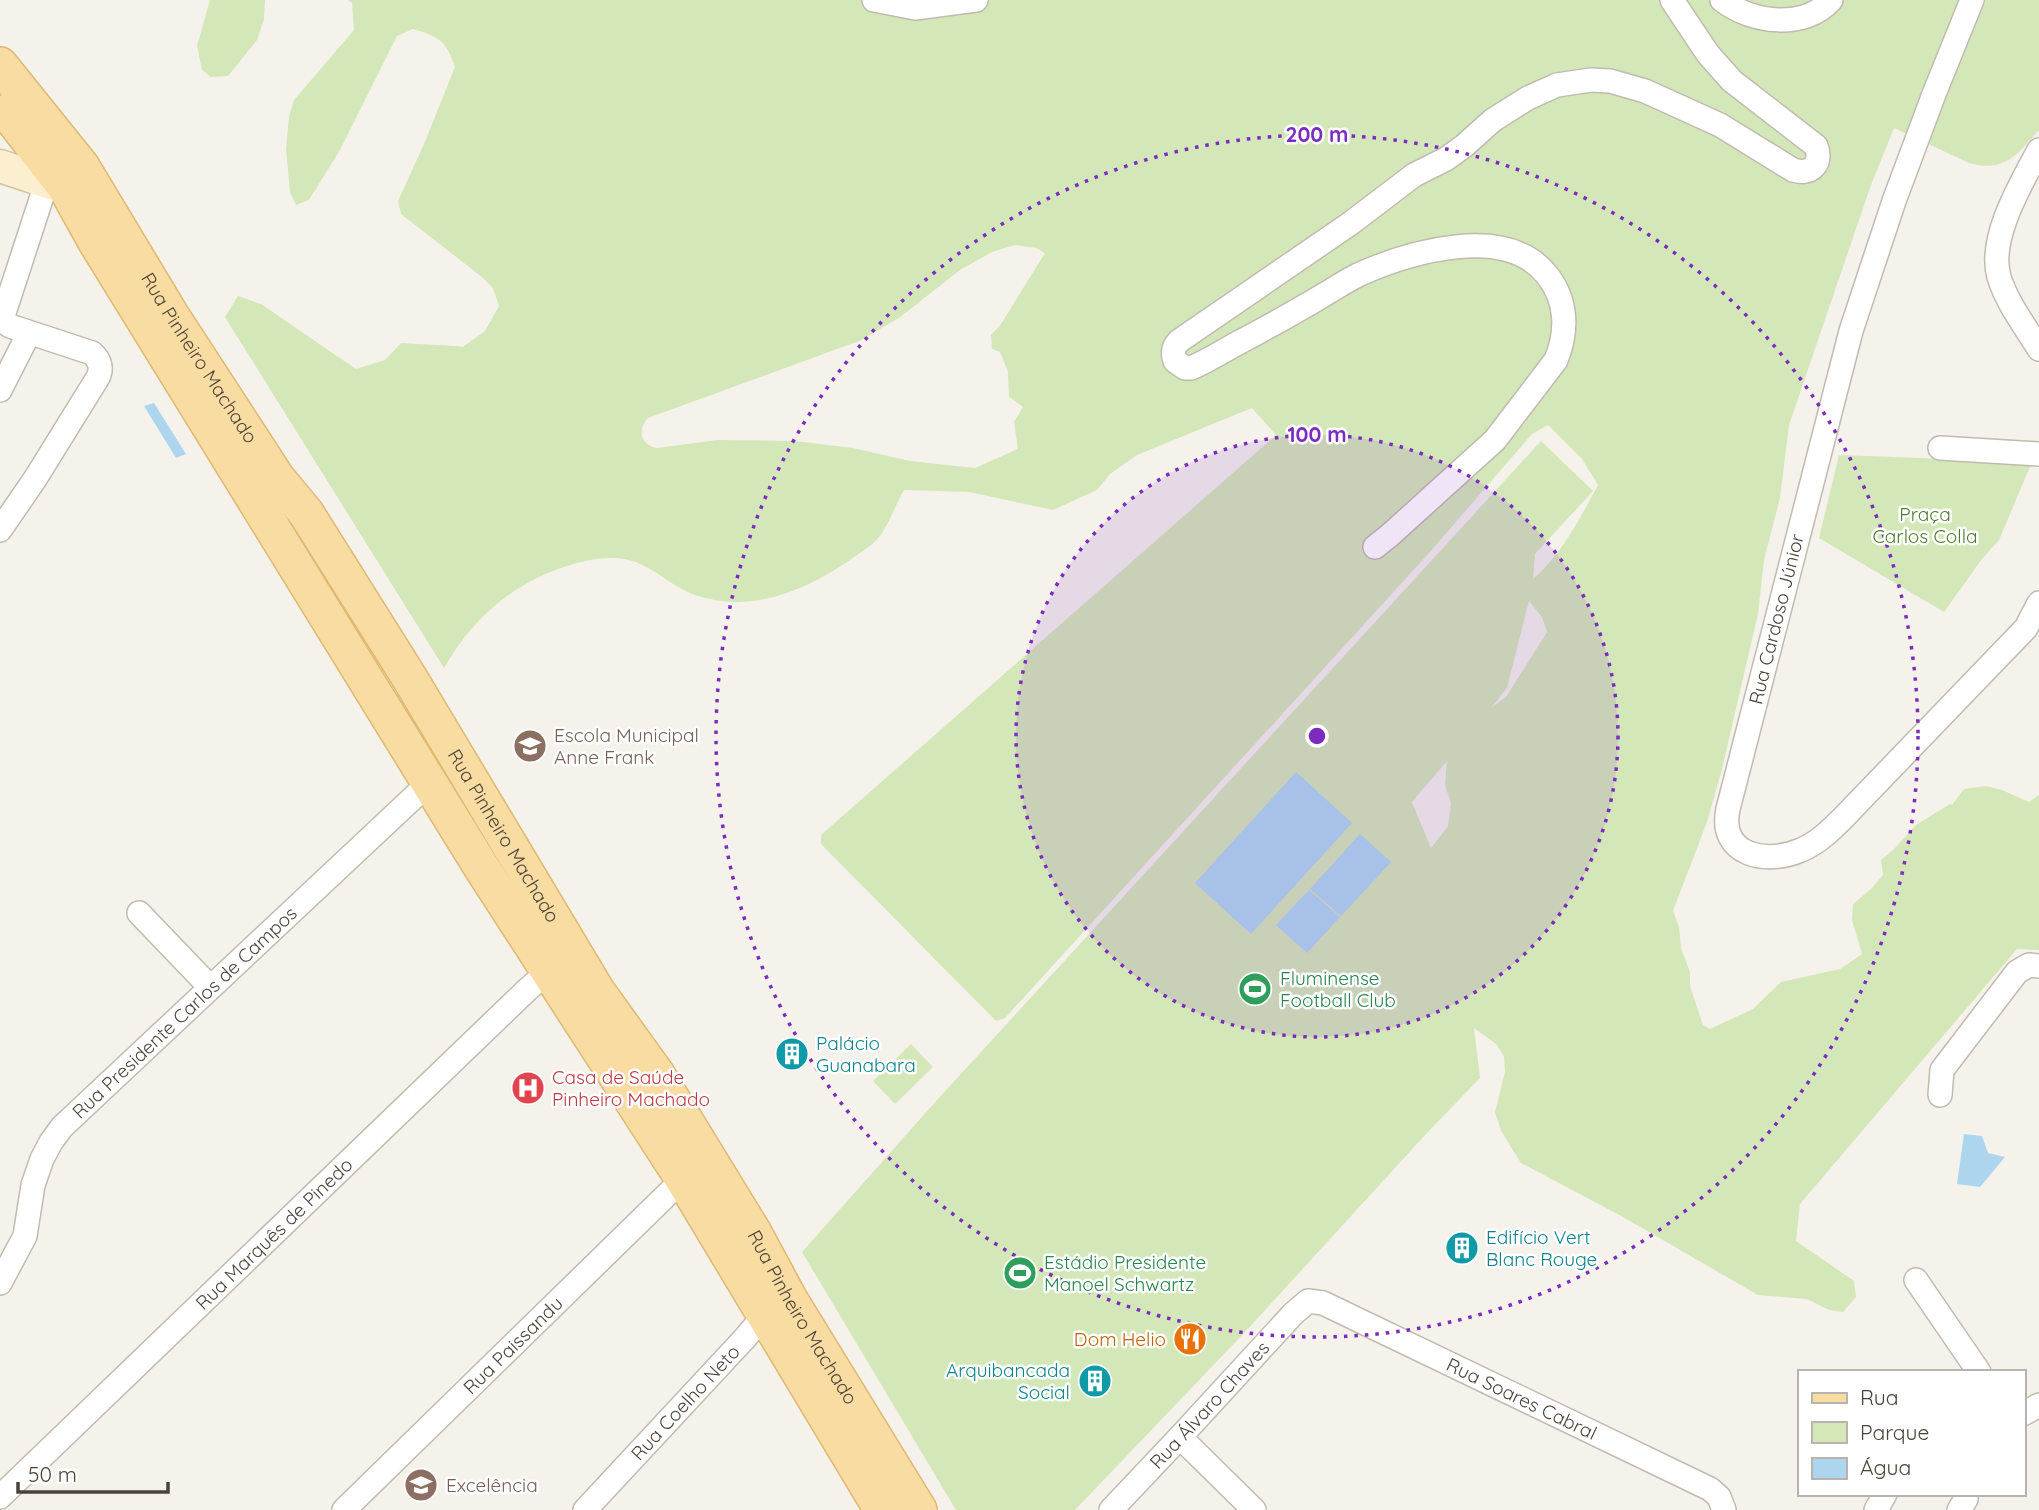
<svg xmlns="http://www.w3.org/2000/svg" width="2039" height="1510" font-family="Quicksand,sans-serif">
<rect width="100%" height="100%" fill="#f5f2ec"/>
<g fill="#d4e7b8" fill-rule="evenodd">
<polygon points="210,0 265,0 264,19 257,40 228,76 211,77 202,70 197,46"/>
<path d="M348,0h1691v130c-22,25 -35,43 -70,33l-75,-35 -23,57 -82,240 -9,73 -16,62 -6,54 -36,155 -15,53 -34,89 6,16 2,21 9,24v14l13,39 7,4 43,-20 28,-27 59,-13 22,-15 -10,-34 1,-16 18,-15 12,-14 -2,-15 13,-11 22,-24 34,-21 2,1 12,-16 22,-3 16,4 27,12 10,-7v155l-22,-1 -217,255 -4,37 58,40 2,16 -13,15 -14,-2 -22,-11 -49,-4 -135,-78 -102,-54 -20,-32 -6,-19 10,-40 -1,-16 -8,-12 -22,-16 6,50 -54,56 -180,197 -171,179h-119l-154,-258 135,-152 604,-659 52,50 -58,63 -2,25c29,-25 47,-61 65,-94l-16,-26 -34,-34 -16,9 -103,119 -424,465 -9,3 -175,-177v-9l455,-400 -24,-27 -115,47 -27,19 -13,16 -44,20 -84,-18 -65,-2c-8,13 -16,37 -25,47 -7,9 -20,16 -29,23 -45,31 -100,54 -155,35 -25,-9 -44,-31 -70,-36 -19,-3 -40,1 -58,7 -54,17 -95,53 -123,102l-219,-351 13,-21 23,8 95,65 29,-9 16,-17c21,2 41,1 62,4l22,-16 14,-25 -6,-18 -11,-11 -81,-63 -3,-13 26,-57 31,-77c-9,-26 -15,-30 -42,-38l-16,7 -57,114 -31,50 -13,5 -6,-13 -4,-43 3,-32 5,-17 60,-70 -2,-27zM1015,245l21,3 9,5 -44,71 -10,11 1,14 8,3 8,20 1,25 14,10 -9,15 4,27 -43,19 -65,-7 -57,-13 -58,-7 -78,-1 -60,8c-17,-3 -20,-19 -9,-30l211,-77 40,-23 61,-48 32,-18zM1529,601l13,16 5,15 -41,65 -15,11 16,-20zM1447,761l-2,24 6,18 -3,23 -17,22 -19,-46z"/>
<polygon points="1839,455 2032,462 1999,540 1982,559 1944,612 1819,538"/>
<polygon points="911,1044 933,1067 895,1104 873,1081"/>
</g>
<g fill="#add6ee">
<polygon points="154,403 186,454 176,458 144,406"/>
<polygon points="1296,772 1352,823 1251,934 1195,883"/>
<polygon points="1360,834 1391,862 1341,916 1310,889"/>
<polygon points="1309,890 1340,917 1307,953 1276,925"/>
<polygon points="1964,1134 1982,1136 1988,1153 2005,1157 1980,1187 1957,1184"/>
</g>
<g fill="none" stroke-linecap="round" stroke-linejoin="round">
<defs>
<g id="street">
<polyline points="874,0 915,8 976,0"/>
<path d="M1722,0c30,23 82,30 109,0"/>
<path d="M1972,0l-38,94 -40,107 -43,130 -123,478c-10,47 39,56 73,41 17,-7 30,-20 43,-33l182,-189 13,-25"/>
<path d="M2039,150c-18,34 -51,88 -40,127 8,26 26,49 40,72"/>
<polyline points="0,390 29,333"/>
<polyline points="1940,448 2039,454"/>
<path d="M0,530l35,-51 62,-100c6,-10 3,-19 -5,-26l-82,-27 -3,-2 -4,-8 44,-135"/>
<path d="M1375,547l15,-12 105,-95 61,-80c12,-29 11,-60 -9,-85 -41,-52 -138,-23 -189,0 -12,6 -24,14 -36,21 -28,17 -56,32 -84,47 -15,8 -30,18 -47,25h-6l-10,-7c-3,-8 -2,-14 4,-20l172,-118 63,-48 32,-16 18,-13 29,-26 35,-22 29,-13 34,-5 19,1 35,10 75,34 73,45c18,6 30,-7 23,-24l-84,-65 -24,-27 -36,-54"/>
<polyline points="139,913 210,987"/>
<polyline points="1940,1095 1942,1070 2017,972 2029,965 2039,966"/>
<polyline points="1916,1280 1979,1372"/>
<path id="s1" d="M0,1283l25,-47 8,-51 9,-26 9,-17 11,-15 368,-345"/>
<polyline points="2023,1414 2039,1405"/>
<polyline points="1180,1437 1254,1510"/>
<path id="s2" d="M0,1497l528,-508 21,-18"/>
<path id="s3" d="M344,1510l339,-331"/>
<path id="s4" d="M585,1510l161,-173 19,-23 9,-5"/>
<path id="s5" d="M1111,1510l69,-73 113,-123 15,-13 15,2 387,186 9,8 5,13"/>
<polyline points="1876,1510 1885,1494"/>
<polyline points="1959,1510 1966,1499"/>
</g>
<polyline id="secondary" points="0,166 66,188"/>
<g id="primary">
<path id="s6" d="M0,65l82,102 89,148 106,163 29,35 103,164 188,314 59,82 98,160 36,67 129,210"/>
<polyline points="7,112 66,188 96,242 480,865 683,1179 882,1510"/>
</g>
</defs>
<use href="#street" stroke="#c1baaf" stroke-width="26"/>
<use href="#secondary" stroke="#d2c29e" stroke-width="35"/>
<use href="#primary" stroke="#dfb871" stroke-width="38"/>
<use href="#street" stroke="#fff" stroke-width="23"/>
<use href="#secondary" stroke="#fcefd0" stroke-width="32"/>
<use href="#primary" stroke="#f9dca2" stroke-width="35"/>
</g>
<circle cx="1317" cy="736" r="301" fill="#7b2cbf" fill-opacity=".12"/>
<g fill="none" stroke="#7b2cbf" stroke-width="3.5" stroke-dasharray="3.5 7">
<circle cx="1317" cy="736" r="301"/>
<circle cx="1317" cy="736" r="601"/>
</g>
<defs>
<symbol id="school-disc" viewBox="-11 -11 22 22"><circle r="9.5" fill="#8d6e63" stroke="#fff"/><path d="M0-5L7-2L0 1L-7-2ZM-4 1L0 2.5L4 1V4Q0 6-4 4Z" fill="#fff"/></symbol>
<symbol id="stadium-disc" viewBox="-11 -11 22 22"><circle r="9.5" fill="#2e9e5b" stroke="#fff"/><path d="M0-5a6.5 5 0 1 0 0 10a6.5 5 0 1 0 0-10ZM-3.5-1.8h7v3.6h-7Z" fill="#fff"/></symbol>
<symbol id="building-disc" viewBox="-11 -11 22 22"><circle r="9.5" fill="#0f9aa8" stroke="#fff"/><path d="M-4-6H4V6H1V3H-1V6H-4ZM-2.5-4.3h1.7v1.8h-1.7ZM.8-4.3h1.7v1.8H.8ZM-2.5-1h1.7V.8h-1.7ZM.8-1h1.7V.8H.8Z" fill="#fff"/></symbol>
<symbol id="hospital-disc" viewBox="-11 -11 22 22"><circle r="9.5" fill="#e0444e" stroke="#fff"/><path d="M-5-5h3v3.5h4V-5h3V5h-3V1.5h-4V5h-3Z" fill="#fff"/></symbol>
<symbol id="restaurant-disc" viewBox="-11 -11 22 22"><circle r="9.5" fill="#e8710a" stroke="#fff"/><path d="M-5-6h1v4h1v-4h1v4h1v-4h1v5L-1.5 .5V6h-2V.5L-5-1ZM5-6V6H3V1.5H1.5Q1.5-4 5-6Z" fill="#fff"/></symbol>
</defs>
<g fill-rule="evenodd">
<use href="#school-disc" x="511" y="727" width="38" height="38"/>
<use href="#stadium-disc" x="1236" y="970" width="38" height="38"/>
<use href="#building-disc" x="773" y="1035" width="38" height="38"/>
<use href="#hospital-disc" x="509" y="1069" width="38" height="38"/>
<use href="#building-disc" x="1443" y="1229" width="38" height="38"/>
<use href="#stadium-disc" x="1001" y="1254" width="38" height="38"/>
<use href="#restaurant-disc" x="1171" y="1320" width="38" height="38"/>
<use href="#building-disc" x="1076" y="1362" width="38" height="38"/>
<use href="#school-disc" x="402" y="1466" width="38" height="38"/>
</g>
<g text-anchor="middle" stroke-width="5" stroke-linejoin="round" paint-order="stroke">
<g font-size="19" fill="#4a433a" stroke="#fff">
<text dy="7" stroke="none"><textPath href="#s6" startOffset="355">Rua Pinheiro Machado</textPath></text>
<text transform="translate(1776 619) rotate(-76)" y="7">Rua Cardoso Júnior</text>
<text dy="7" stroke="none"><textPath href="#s6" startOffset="922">Rua Pinheiro Machado</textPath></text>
<text dy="7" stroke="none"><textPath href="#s1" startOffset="338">Rua Presidente Carlos de Campos</textPath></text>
<text dy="7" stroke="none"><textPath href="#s2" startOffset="380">Rua Marquês de Pinedo</textPath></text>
<text dy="7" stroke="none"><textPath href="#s6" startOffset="1489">Rua Pinheiro Machado</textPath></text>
<text dy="7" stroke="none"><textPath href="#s3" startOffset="236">Rua Paissandu</textPath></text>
<text dy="7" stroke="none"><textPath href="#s5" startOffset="523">Rua Soares Cabral</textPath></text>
<text dy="7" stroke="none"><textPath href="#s4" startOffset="147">Rua Coelho Neto</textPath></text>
<text dy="7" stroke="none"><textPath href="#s5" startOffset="144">Rua Álvaro Chaves</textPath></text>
</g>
<g font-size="19" fill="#4f7a2f" stroke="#fff">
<text x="1925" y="521">Praça<tspan x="1925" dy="22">Carlos Colla</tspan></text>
</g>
<g font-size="19" fill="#785e54" stroke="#fff" text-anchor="start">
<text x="554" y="742">Escola Municipal<tspan x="554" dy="22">Anne Frank</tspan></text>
<text x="446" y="1492">Excelência</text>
</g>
<g font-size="19" fill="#27864d" stroke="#fff" text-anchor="start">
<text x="1280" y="985">Fluminense<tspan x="1280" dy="22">Football Club</tspan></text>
<text x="1044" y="1269">Estádio Presidente<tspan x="1044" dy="22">Manoel Schwartz</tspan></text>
</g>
<g font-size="19" fill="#0d838f" stroke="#fff" text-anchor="start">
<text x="816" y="1050">Palácio<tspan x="816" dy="22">Guanabara</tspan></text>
<text x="1486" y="1244">Edifício Vert<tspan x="1486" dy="22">Blanc Rouge</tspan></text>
<text x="1070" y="1377" text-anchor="end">Arquibancada<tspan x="1070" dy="22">Social</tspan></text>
</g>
<g font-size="19" fill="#be3a42" stroke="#fff" text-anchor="start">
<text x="552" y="1084">Casa de Saúde<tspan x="552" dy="22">Pinheiro Machado</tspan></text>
</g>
<g font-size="19" fill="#c56008" stroke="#fff" text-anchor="end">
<text x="1166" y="1346">Dom Helio</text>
</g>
</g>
<circle cx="1317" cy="736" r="10" fill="#7b2cbf" stroke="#fff" stroke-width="3.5"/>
<g font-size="21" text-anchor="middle" font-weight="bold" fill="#7b2cbf" stroke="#fff" stroke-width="5" stroke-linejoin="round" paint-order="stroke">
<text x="1317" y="142">200 m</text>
<text x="1317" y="442">100 m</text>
</g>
<rect x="1798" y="1370" width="228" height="126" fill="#ffffff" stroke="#b7b4b0" stroke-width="2"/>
<rect x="1812" y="1393" width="35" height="10" fill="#f9dca2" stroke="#b7b4b0" stroke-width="2"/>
<text x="1860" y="1405" font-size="21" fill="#4a433a">Rua</text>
<rect x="1812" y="1422" width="35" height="21" fill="#d4e7b8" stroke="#b7b4b0" stroke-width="2"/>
<text x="1860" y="1440" font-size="21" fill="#4a433a">Parque</text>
<rect x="1812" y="1458" width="35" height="21" fill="#add6ee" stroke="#b7b4b0" stroke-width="2"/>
<text x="1860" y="1475" font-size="21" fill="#4a433a">Água</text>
<path d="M18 1482v10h150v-10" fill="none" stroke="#4a433a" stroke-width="3.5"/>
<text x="28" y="1482" font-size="21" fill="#4a433a" stroke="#ffffff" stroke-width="5" paint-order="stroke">50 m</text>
</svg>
